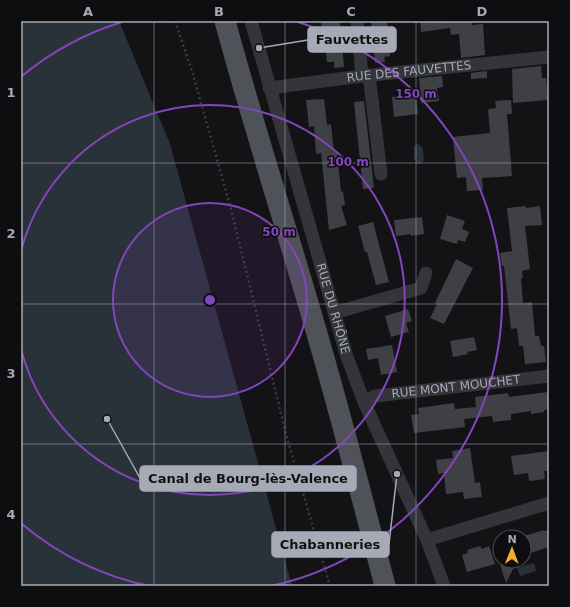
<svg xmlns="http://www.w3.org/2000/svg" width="570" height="607" font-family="'DejaVu Sans',sans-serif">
<rect width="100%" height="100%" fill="#131315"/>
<g fill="#2a3239">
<polygon points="21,21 119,21 170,144 292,586 21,586"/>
<path d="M417,144l3,1 3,4 1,11 -4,4c-8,-2 -6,-10 -6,-17z"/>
<polygon points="534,563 536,571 520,576 517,568"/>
</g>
<g fill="#3f4045">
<polygon points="321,21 340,21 344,67 334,68 334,62 327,62 324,33 322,33"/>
<polygon points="371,21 387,21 390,56 384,57 385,62 375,63"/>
<polygon points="420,21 453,21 453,23 471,21 472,25 483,24 485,55 461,58 459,34 451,35 450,28 421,32"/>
<polygon points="541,66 542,78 546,78 548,100 513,103 512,69"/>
<polygon points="487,71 487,78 471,79 471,73"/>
<polygon points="442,76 443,87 437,88 439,101 421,103 419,78"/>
<polygon points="416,94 418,114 394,117 392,97"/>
<polygon points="324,99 327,125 331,124 334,152 337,151 341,192 343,191 345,205 341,206 347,225 329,230 321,153 316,154 314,126 309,127 306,100"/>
<polygon points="511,100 512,114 507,114 512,176 482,178 483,190 467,191 466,177 457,178 453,137 490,133 488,109 496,108 495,101"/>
<polygon points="364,101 374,188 363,189 354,102"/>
<polygon points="526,206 526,208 540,206 542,225 525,226 530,269 522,271 523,278 521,278 523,303 532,302 535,336 539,336 541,346 544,346 546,362 525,364 523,346 519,346 517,328 511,329 504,266 502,266 500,253 512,251 507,208"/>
<polygon points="447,215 465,221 462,229 469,232 465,242 458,240 457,244 440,239"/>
<polygon points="422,217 424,234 411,236 411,234 396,236 394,220"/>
<polygon points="373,222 389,282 376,285 367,252 365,252 358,226"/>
<polygon points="456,259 473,268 444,324 430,318 437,304 435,303"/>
<polygon points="408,309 412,321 406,323 409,332 391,337 385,316"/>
<polygon points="474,337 477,350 467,352 468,354 453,357 450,341"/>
<polygon points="392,345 397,372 381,375 378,358 368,360 366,349"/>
<polygon points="548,392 549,409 544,410 544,412 531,414 531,411 511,414 511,420 493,422 492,416 464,419 465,427 414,433 411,415 419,414 418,408 454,403 455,409 476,407 475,397 508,393 509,397"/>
<polygon points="470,448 475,483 480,482 482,497 464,499 463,492 446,494 444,473 438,474 436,460 453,458 452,451"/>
<polygon points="549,451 549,471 544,471 545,479 529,481 528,473 514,475 511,456"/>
<polygon points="544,530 544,531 549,530 549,547 524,555 524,536"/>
<polygon points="480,546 482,549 489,546 495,564 467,572 462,555 468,553 467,550"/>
<polygon points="499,561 517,561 506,583"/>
</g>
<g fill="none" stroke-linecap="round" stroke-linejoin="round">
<polyline stroke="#3a3c41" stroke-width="2.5" stroke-dasharray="2 3" stroke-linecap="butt" points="175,21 192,71 231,209 286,434 330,586"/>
<g stroke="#34353a" stroke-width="13">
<path id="s1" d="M251,21l96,336 17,45 63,138 17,46"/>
<polyline points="357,21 362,76"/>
<polyline points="369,75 381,174"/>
<path id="s2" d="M269,88l93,-12 187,-19"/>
<polyline points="334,313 421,288 426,273"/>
<path id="s3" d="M364,402l11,-6 174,-20"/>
<polyline points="427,540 549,503"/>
</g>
<path stroke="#505259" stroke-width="21" d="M225,21c27,100 59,199 88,299 26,88 49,177 72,266"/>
</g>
<path fill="none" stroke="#a5aab6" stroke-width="1" stroke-opacity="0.55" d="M154,21v565M285,21v565M416,21v565M21,163h528M21,304h528M21,444h528"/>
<circle cx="210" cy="300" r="97" fill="#8345bd" fill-opacity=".12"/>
<g fill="none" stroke="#8345bd" stroke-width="2">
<circle cx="210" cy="300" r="97"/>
<path d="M21 251A195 195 0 1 1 21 349"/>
<path d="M149 586A292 292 0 0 1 22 524M22 76A292 292 0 0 1 122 22M298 22A292 292 0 0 1 271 586"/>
</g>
<g text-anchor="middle" stroke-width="3" stroke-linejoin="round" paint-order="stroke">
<g font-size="12" fill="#a5aab6" stroke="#0e0e10">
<text dy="4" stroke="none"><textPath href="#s2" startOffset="141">RUE DES FAUVETTES</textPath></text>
<text dy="4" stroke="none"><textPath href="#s1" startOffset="299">RUE DU RHÔNE</textPath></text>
<text dy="4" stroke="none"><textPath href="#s3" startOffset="94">RUE MONT MOUCHET</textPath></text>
</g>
</g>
<circle cx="210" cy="300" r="6" fill="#8345bd" stroke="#0e0e10" stroke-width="2"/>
<g font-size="12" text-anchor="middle" font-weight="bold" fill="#8345bd" stroke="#0e0e10" stroke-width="3" stroke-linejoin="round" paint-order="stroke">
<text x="416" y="98">150 m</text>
<text x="348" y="166">100 m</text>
<text x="279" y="236">50 m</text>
</g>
<path fill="none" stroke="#a5aab6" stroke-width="1.5" d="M259 48L308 40M107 419L140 478M397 474L389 544"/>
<g fill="#a5aab6" stroke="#0e0e10" stroke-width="1.5">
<circle cx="259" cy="48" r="4"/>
<circle cx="107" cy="419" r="4"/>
<circle cx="397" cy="474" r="4"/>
</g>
<g fill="#a5aab6" stroke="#a5aab6" stroke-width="1.5">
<rect x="308" y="27" width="88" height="25" rx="4"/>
<rect x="140" y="466" width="216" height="25" rx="4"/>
<rect x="272" y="532" width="117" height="25" rx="4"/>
</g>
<g font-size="13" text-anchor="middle" font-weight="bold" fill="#111">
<text x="352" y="44">Fauvettes</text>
<text x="248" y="483">Canal de Bourg-lès-Valence</text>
<text x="330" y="549">Chabanneries</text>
</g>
<rect width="570" height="607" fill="none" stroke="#0e0e10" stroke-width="44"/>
<g transform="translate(512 549) rotate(1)"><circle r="19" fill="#0e0e10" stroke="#4a4c52"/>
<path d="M0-3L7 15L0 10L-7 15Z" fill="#f3ae2e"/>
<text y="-6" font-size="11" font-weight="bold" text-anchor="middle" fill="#a5aab6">N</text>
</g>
<rect x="22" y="22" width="526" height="563" fill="none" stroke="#a5aab6" stroke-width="1.5"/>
<g font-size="13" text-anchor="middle" font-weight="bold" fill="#a5aab6">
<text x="88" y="16">A</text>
<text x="219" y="16">B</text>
<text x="351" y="16">C</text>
<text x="482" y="16">D</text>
<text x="11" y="97">1</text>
<text x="11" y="238">2</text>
<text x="11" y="378">3</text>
<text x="11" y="519">4</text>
</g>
</svg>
